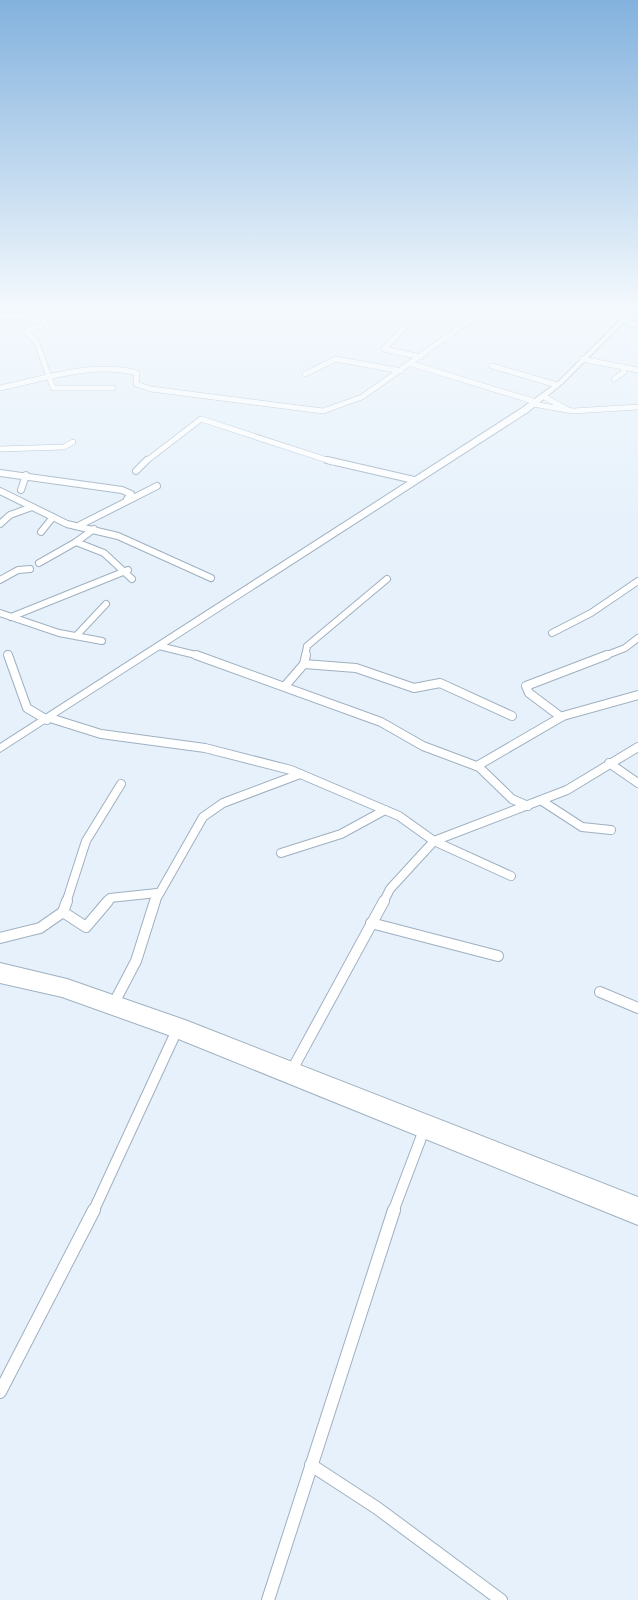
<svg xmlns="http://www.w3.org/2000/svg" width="638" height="1600" font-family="Raleway,sans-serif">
<rect width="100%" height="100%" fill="#e6f1fb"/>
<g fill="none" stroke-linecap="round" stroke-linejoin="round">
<defs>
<g id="street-far4">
<polyline points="498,306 505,306"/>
<polyline points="587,306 626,316"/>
<polyline points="48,316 40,326 26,331 37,343 53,388 113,388"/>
<polyline points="0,317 42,315 57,322"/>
<polyline points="622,320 638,326"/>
<polyline points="403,329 384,349 421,357"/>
<polyline points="582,359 638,370"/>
<polyline points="412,364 536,402"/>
<polyline points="492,366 557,385"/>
<polyline points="305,374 336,359 401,371"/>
<polyline points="614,379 624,372 623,367"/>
<path d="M0,388c43,-9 93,-27 137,-15l-1,11 15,5 172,22 39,-14 128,-91"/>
<polyline points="543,396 568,410"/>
<polyline points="533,404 573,411 638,407"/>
<polyline points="0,449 64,447 73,442"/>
<polyline points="145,462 201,419 333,462"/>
</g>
<g id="street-far3">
<polyline points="327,460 414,480"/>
<polyline points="136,471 147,460"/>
<polyline points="0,473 122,490 131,494 127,499"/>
<polyline points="21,490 26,475"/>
<polyline points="0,491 67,524 118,536 211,578"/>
<polyline points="0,524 10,515 32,507"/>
<polyline points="80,525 157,486"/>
<polyline points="94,529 76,542 104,553 132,579"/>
<polyline points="41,532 53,517"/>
<polyline points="39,563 76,542"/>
<polyline points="0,580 18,570 30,569"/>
<polyline points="0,613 59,633 102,641"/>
<polyline points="11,617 128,570"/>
<polyline points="552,633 591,613 638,581"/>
<polyline points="76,636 106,604"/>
<polyline points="159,646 204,657"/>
<polyline points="8,654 9,657"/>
<polyline points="305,657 307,646 387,579"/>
<polyline points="602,657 625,648 638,638"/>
</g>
<g id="street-far2">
<polyline points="8,655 27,708 47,720"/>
<polyline points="196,655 381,722 423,746 479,767 512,799 528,806"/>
<polyline points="304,664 306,655"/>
<polyline points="285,686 304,664 356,668 414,688 440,683 512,716"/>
<polyline points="561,717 529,693 526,686 607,655"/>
<polyline points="50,718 101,734 205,748 291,770 399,816 434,841 511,876"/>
<polyline points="609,763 638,783"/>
<polyline points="477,766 563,716 638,695"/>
<polyline points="542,801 582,827 611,830"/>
<polyline points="281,853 341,834 385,810"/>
<polyline points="66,903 86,841 121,784"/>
<polyline points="106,903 110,898 157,893"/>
<polyline points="154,903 203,817 223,803 300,774"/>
<polyline points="383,903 390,889 434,841 567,790 638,747"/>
</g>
<g id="street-far1">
<polyline points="63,912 67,901"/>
<polyline points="371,923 498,956"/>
<polyline points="0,938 40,928 63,912 86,927 108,901"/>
<polyline points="600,992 638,1008"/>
<polyline points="115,1001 136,961 155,901"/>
<polyline points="293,1068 384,901"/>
<polyline points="93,1212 177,1030"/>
<polyline points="393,1212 424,1130"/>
</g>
<g id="street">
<polyline points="0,1392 94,1210"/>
<polyline points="311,1465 377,1508 501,1600"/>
<polyline points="268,1600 394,1210"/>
</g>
<polygon id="secondary" points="634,306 638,306 638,308 562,384 528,412 0,752 0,744 522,408 558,382"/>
<polygon id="primary" points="0,963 67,979 185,1020 638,1197 638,1225 171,1036 62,997 0,983"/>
</defs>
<use href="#street-far4" stroke="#9fb0c0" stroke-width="6"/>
<use href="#street-far3" stroke="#9fb0c0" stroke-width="8"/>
<use href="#street-far2" stroke="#9fb0c0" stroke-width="10"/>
<use href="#street-far1" stroke="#9fb0c0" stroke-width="12"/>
<use href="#street" stroke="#9fb0c0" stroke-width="14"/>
<use href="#secondary" stroke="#9fb0c0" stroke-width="2"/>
<use href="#primary" stroke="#9fb0c0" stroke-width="2"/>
<use href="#street-far4" stroke="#fff" stroke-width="5"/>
<use href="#street-far3" stroke="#fff" stroke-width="6"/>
<use href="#street-far2" stroke="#fff" stroke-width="8"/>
<use href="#street-far1" stroke="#fff" stroke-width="10"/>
<use href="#street" stroke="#fff" stroke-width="12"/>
<use href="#secondary" fill="#fff" fill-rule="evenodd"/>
<use href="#primary" fill="#fff" fill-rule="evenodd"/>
</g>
<linearGradient id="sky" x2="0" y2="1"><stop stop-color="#83b2de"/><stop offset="0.58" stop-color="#f4f9fd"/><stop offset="1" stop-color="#f4f9fd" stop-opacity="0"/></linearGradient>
<rect width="638" height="530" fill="url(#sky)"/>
</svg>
